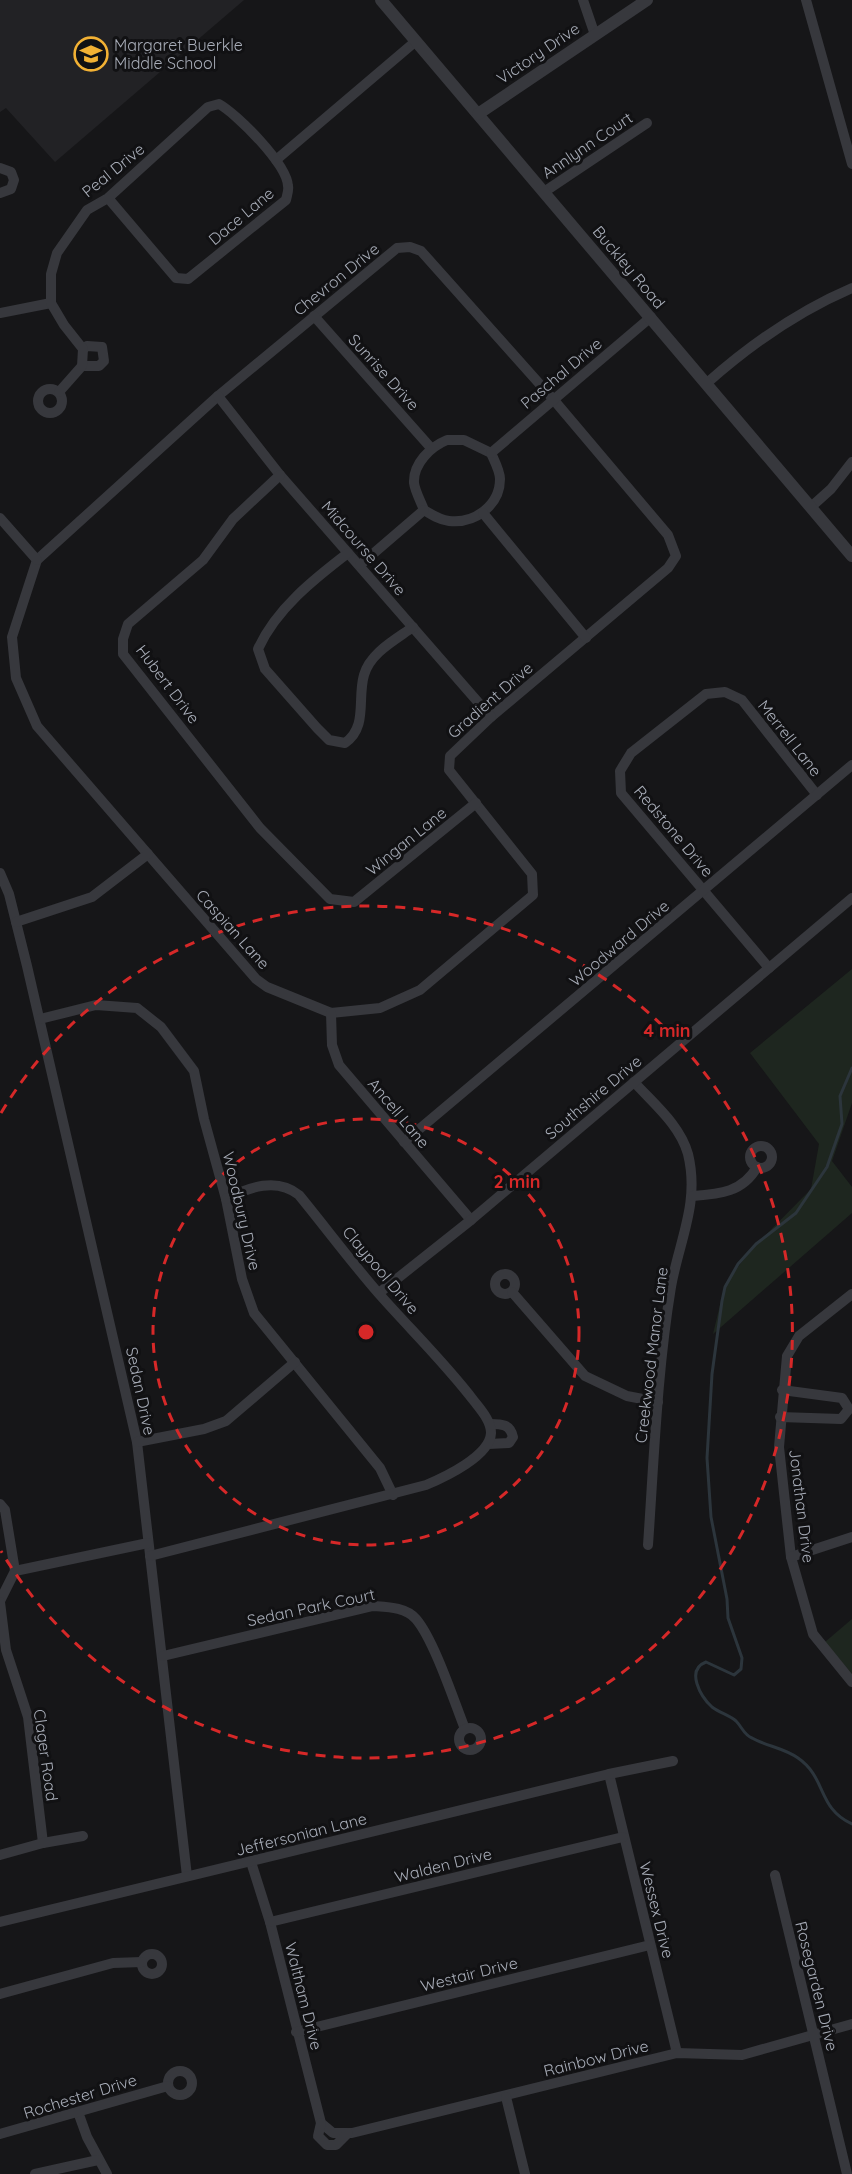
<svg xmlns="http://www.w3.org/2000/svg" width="852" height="2174" font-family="Quicksand,sans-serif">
<rect width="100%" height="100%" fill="#161618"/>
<polygon fill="#222225" points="0,0 244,0 55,162 6,108 0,112"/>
<g fill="#1e261f">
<polygon points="852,969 852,1103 832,1161 852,1187 852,1213 713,1334 725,1284 751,1250 811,1189 819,1144 750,1053"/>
<polygon points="852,1619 852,1674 825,1642"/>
</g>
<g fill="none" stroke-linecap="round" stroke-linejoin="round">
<path stroke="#2c353c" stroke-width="3" d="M852,1068l-12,28 2,28 -15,43 -31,46 -40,31 -18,20 -13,23 -3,14 -10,73 -5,84 4,59 16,82 1,19 14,40 -1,11 -7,6 -28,-13c-21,8 -5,35 6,45 8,6 17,8 24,14 6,6 8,14 16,17 14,8 32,10 46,20 29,20 19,50 54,66"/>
<g stroke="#37383d" stroke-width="10">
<polyline points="583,0 595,35"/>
<polyline points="806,0 852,164"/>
<polyline points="276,160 416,41"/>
<polyline points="0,168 11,172 14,180 11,189 0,193"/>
<polyline points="544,192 647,123"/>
<polygon points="410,247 421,251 553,399 668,535 676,556 668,568 491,717 450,756 449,770 532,874 533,895 420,990 380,1008 331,1013 267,987 256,979 37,726 16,678 12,637 37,560 218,396 397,248"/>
<polyline points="0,313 51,303"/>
<polyline points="314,316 431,448"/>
<polyline points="82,366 99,366 104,361 102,347 87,346 83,349"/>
<path d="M707,383c44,-39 91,-72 145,-95"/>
<circle cx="50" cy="401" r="12"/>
<path d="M59,392l23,-26 1,-17 -19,-24 -13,-22v-29l6,-21 30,-43 21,-12 100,-91 11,-3c18,10 68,60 69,82 1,4 -1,9 -2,14l-98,79 -12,-1 -68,-80"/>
<polyline points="218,396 280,475 491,717"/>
<path d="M447,440h17l27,13c3,7 9,18 9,26 0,26 -25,45 -51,42 -9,-1 -17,-6 -25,-11 -3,-8 -9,-19 -10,-27 -1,-19 16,-36 33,-43z"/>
<polyline points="491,453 651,317"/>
<polyline points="280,475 233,519 203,560 128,624 123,639 123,654 260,828 330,899 354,902 476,803"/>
<polyline points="811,507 831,489 852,462"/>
<polyline points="483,513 586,638"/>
<polyline points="0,518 37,560"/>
<path d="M348,553c-34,26 -72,56 -90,96l7,20 52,59 12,12 16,3c23,-16 12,-44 19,-68 6,-22 31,-35 49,-48"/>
<polyline points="360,565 424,510"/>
<polyline points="0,873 9,894 27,966 137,1442 187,1876"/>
<polyline points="16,922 92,897 148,854"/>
<polyline points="769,968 621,793 620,771 631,753 706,694 725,692 742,700 817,795"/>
<polyline points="331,1013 332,1045 339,1065 471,1220"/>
<polyline points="40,1019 96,1005 137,1008 161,1027 194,1071 204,1119 226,1199 242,1279 254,1313 380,1468 393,1495"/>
<path d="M634,1082c20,22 46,43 54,72 12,49 -9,87 -17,133 -14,85 -17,172 -23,258"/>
<polyline points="404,1142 852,765"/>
<circle cx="761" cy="1157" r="11"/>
<path d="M693,1196c27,-2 50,-4 64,-29"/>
<circle cx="505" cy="1284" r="10"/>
<polyline points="512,1292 585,1376 627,1396 658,1402"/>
<polyline points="379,1293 471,1220 852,898"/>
<polyline points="852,1294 799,1336 787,1356 779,1447 791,1557 813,1634 852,1682"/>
<polyline points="780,1417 841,1419 849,1409 842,1398 782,1390"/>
<polyline points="137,1442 204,1429 226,1421 295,1362"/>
<path d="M488,1444l21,-1 4,-6c-3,-13 -11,-13 -23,-13"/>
<polyline points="0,1504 5,1510 15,1571 0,1601"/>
<path d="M150,1556l276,-71c19,-8 64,-29 65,-52 0,-12 -10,-23 -17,-32 -28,-37 -63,-71 -94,-106 -28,-32 -54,-67 -81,-100 -22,-18 -50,-8 -73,4"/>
<polyline points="791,1557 852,1537"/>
<polyline points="15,1571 148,1543"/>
<polyline points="0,1602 6,1650 28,1717 43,1843"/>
<path d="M163,1656l210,-50c14,1 33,1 43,13 18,21 38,82 49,110"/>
<circle cx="470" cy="1739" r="11"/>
<polyline points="609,1774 677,2053"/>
<polyline points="0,1855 43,1843 83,1836"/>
<polyline points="251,1862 270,1922 321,2123 333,2133 352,2133 677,2053 742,2055 852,2024"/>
<polyline points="775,1875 847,2174"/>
<polyline points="0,1922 609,1774 673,1761"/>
<polyline points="270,1922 623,1837"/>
<circle cx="152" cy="1964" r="10"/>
<polyline points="0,1994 113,1963 142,1962"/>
<polyline points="296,2032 650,1945"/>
<circle cx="180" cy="2083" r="12"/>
<polyline points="506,2097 525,2174"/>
<polyline points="78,2112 87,2137 107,2174"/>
<polyline points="321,2123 318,2136 327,2145 336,2145 348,2133"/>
<polyline points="0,2134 168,2086"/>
<polyline points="35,2174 98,2160"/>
</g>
<g stroke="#37383d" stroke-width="12">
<polyline points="381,0 852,556"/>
<polyline points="478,114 647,0"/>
</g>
</g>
<g fill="none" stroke="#d62828" stroke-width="3" stroke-dasharray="10 8">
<circle cx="366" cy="1332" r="213"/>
<path d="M1 1113A426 426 0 1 1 1 1551"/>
</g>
<defs>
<symbol id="school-ring" viewBox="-11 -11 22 22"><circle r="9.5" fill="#111113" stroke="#f2b134" stroke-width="1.5"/><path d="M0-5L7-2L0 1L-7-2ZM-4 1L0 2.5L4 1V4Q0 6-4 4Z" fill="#f2b134"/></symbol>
</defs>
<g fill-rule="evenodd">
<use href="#school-ring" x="72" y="35" width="38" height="38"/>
</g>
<g text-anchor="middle" stroke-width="6" stroke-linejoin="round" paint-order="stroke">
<g font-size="16" fill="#a8adb8" stroke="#111113" text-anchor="start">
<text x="114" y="51">Margaret Buerkle<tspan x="114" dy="18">Middle School</tspan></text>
</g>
<g font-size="16" fill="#a8adb8" stroke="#111113">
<text transform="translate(538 53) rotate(-34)" y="6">Victory Drive</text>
<text transform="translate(587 145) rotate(-34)" y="6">Annlynn Court</text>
<text transform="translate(113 170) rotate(-39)" y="6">Peal Drive</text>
<text transform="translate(241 216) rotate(-40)" y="6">Dace Lane</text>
<text transform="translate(629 267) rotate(50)" y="6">Buckley Road</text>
<text transform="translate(336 279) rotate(-39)" y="6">Chevron Drive</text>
<text transform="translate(384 372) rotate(48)" y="6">Sunrise Drive</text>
<text transform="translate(561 373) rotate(-40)" y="6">Paschal Drive</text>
<text transform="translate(364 548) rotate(49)" y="6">Midcourse Drive</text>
<text transform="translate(168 684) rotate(53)" y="6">Hubert Drive</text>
<text transform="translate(490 700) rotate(-41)" y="6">Gradient Drive</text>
<text transform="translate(790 738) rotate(52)" y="6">Merrell Lane</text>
<text transform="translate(674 831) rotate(50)" y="6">Redstone Drive</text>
<text transform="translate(406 841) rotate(-39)" y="6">Wingan Lane</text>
<text transform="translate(233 929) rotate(48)" y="6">Caspian Lane</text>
<text transform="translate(619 943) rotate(-40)" y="6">Woodward Drive</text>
<text transform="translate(593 1097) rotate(-40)" y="6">Southshire Drive</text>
<text transform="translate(399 1113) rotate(50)" y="6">Ancell Lane</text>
<text transform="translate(242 1211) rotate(77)" y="6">Woodbury Drive</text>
<text transform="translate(381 1270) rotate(50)" y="6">Claypool Drive</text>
<text transform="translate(651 1355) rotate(-83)" y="6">Creekwood Manor Lane</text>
<text transform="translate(141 1391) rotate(78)" y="6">Sedan Drive</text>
<text transform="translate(802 1506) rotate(83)" y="6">Jonathan Drive</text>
<text transform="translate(311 1607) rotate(-12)" y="6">Sedan Park Court</text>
<text transform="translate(46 1755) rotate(82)" y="6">Clager Road</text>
<text transform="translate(301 1834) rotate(-14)" y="6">Jeffersonian Lane</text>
<text transform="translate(443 1865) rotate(-14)" y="6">Walden Drive</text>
<text transform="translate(657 1910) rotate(76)" y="6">Wessex Drive</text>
<text transform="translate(469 1974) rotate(-14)" y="6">Westair Drive</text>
<text transform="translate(817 1986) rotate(76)" y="6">Rosegarden Drive</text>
<text transform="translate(304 1996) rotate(76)" y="6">Waltham Drive</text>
<text transform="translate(596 2058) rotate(-14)" y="6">Rainbow Drive</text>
<text transform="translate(80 2096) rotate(-17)" y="6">Rochester Drive</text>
</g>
</g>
<circle cx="366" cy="1332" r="9" fill="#d62828" stroke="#111113" stroke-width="3"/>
<g font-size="18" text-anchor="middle" font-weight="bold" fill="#d62828" stroke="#111113" stroke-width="6" stroke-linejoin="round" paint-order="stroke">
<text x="667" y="1037">4 min</text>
<text x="517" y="1188">2 min</text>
</g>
</svg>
